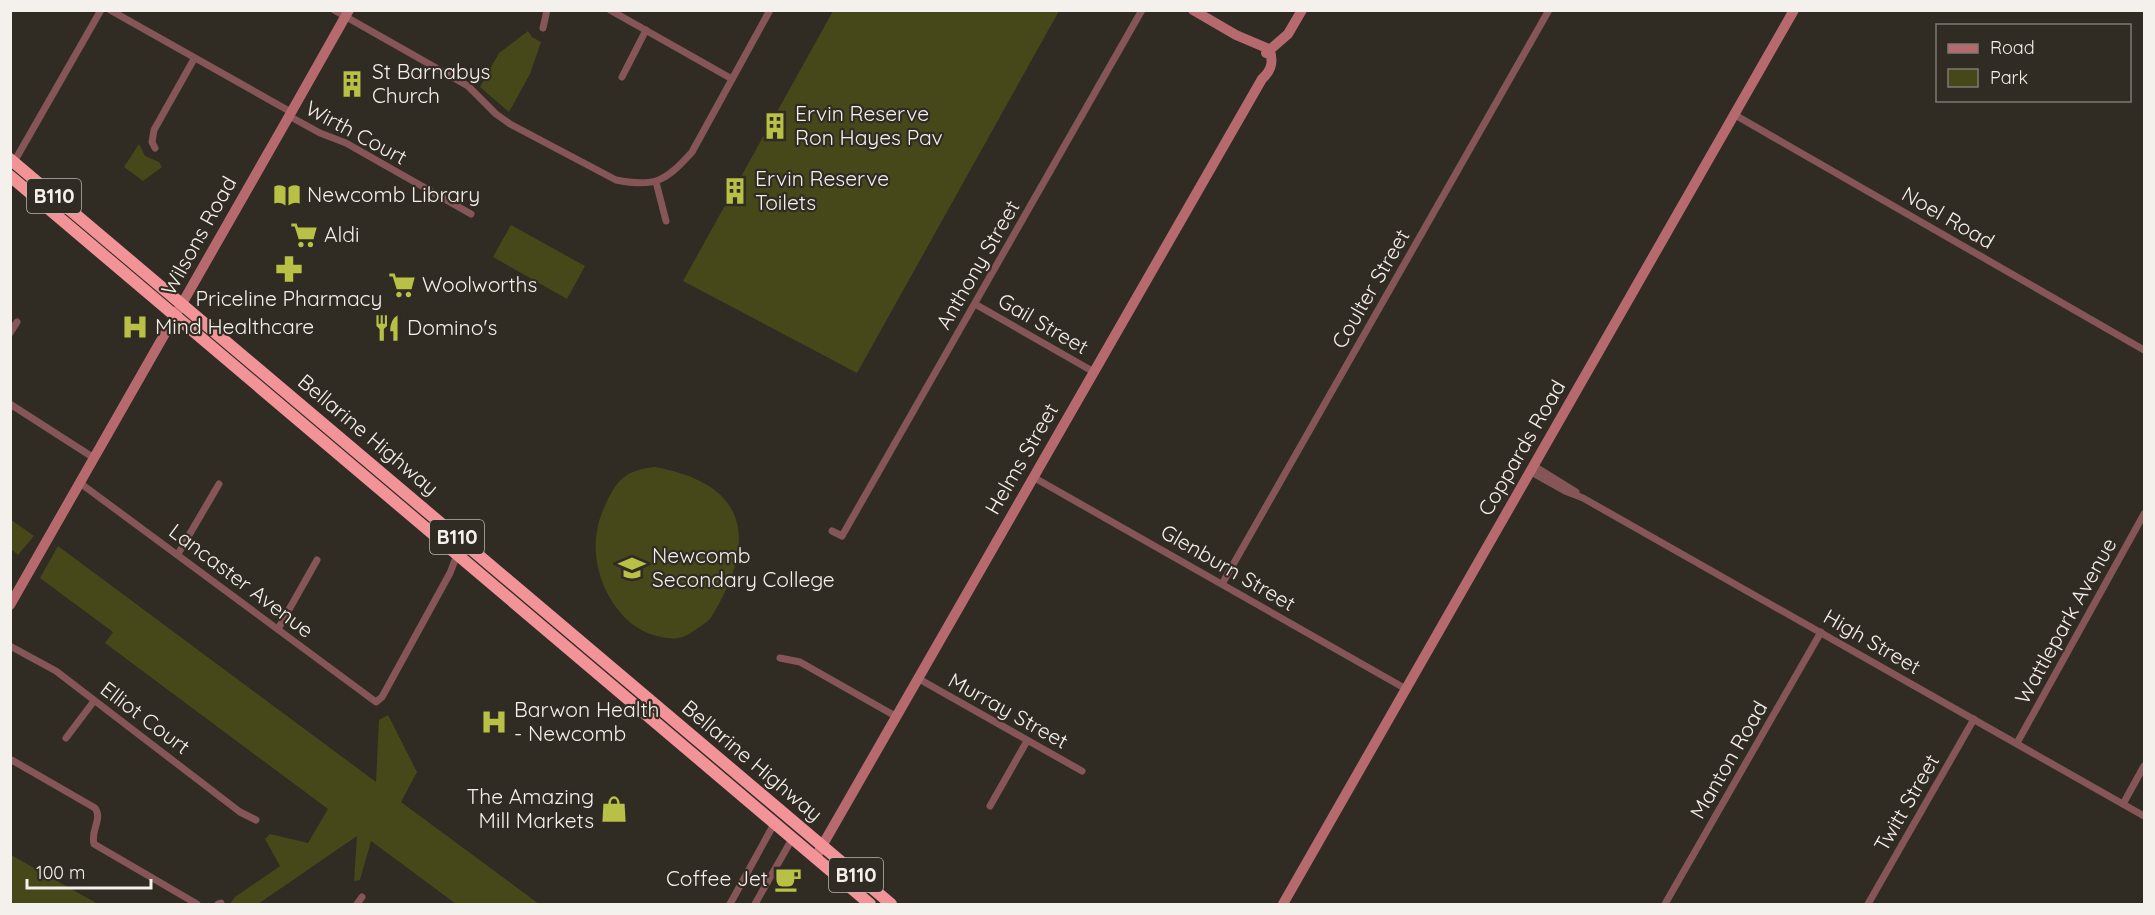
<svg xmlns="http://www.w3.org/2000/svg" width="2155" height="915" font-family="Quicksand,sans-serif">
<rect width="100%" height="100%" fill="#302b23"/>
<g fill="#46481a">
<polygon points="833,11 1059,11 857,373 683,281"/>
<polygon points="528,31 532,37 541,42 530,74 509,112 480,87 499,53"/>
<polygon points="139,144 145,156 159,162 162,167 143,181 124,167"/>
<polygon points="511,225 585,266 567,299 493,257"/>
<path d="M655,467c94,17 103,73 57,149 -4,6 -11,10 -17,14 -13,10 -23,10 -38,6 -42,-10 -68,-65 -60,-105 1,-10 6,-21 10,-30 12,-24 21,-31 48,-34z"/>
<polygon points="10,519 34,536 18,555 11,549"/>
<polygon points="58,546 376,782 379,720 388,715 417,772 401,802 539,904 456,904 371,841 360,880 354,881 357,836 258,904 230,904 235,897 280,866 265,839 270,834 308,843 328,809 105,643 113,632 40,578"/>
<polygon points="10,855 11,855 98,904 11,904"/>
</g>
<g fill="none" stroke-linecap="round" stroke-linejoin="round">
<g stroke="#855557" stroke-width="7">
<polyline points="110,10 291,112"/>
<path d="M334,10l134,76 28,28 14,10 106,56c39,8 50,1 76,-28l78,-142"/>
<polyline points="610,10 732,79"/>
<polyline points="543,28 547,10"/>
<polyline points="622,77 646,30"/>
<polyline points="1735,115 2144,350"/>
<polyline points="289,116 320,133 346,143 471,214"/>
<polyline points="155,148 152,142 154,130 194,59"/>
<polyline points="14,162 101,10"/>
<polyline points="656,182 666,221"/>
<polyline points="975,304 1094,372"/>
<polyline points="10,333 17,322"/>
<polyline points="10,404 94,458"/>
<polyline points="1534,466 1576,492"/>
<polyline points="1531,472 1565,491 1583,498 2144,816"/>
<polyline points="1033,477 1406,689"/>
<polyline points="80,483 376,702 382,697 450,573 457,555"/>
<polyline points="832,531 842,536 1142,10"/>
<polyline points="178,554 219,484"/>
<polyline points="1222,584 1549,10"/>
<polyline points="278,629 317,560"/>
<polyline points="10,646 56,671 240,812 256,820"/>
<polyline points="780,658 800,662 897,717"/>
<polyline points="919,679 1082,771"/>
<polyline points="66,738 94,701"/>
<polyline points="2017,743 2144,514"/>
<path d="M10,759l85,49c8,11 -5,23 -1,36l103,60"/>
<polyline points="2123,804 2144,766"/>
<polyline points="990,806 1027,741"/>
<polyline points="218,904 221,903"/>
<polyline points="357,904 362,897"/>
<polyline points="730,904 774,824"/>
<polyline points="755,904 792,839"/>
<polyline points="1665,904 1821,632"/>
<polyline points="1868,904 1974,719"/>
</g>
<g stroke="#b76a6e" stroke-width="10">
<polyline points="1193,10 1236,35 1269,49"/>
<polyline points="1266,53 1288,34 1302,10"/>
<path d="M10,605c113,-198 227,-396 339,-595"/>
<path d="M818,853l444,-774c10,-9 12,-18 7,-30"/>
<polyline points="1283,904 1794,10"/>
</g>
<g stroke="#f29397" stroke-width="12">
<polyline points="10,159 891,904"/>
<polyline points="10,176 870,904"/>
</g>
</g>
<defs>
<symbol id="building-bare" viewBox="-9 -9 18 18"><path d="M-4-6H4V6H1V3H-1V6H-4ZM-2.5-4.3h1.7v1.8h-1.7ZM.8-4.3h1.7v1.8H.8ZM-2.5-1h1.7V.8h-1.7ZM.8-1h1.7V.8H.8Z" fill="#b9c046" stroke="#302b23" stroke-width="2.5" paint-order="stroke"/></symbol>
<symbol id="library-bare" viewBox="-9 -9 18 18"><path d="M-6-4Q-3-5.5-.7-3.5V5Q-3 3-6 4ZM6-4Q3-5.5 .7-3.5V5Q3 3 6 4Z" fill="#b9c046" stroke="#302b23" stroke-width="2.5" paint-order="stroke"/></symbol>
<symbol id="supermarket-bare" viewBox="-9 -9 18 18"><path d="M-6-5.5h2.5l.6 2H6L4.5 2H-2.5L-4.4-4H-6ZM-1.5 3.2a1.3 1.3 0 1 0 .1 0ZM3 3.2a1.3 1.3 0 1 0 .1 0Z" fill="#b9c046" stroke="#302b23" stroke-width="2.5" paint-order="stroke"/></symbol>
<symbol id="pharmacy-bare" viewBox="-9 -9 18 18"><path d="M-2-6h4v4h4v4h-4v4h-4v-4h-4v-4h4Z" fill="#b9c046" stroke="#302b23" stroke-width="2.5" paint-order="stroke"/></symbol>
<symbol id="hospital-bare" viewBox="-9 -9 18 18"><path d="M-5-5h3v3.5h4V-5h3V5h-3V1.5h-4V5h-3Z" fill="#b9c046" stroke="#302b23" stroke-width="2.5" paint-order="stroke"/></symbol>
<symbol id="restaurant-bare" viewBox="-9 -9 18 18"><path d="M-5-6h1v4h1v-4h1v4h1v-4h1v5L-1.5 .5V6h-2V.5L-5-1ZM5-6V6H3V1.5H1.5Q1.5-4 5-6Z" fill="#b9c046" stroke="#302b23" stroke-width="2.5" paint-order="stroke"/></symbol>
<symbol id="school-bare" viewBox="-9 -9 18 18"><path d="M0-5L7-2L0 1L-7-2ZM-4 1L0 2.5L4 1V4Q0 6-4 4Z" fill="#b9c046" stroke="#302b23" stroke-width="2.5" paint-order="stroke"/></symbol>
<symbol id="shop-bare" viewBox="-9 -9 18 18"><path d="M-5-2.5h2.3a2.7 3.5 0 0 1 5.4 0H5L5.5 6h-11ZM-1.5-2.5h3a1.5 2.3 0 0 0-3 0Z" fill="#b9c046" stroke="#302b23" stroke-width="2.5" paint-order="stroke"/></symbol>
<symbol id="cafe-bare" viewBox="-9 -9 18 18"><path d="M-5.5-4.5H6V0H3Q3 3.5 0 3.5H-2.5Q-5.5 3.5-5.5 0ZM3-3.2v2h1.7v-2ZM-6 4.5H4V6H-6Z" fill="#b9c046" stroke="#302b23" stroke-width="2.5" paint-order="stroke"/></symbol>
</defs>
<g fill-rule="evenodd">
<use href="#building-bare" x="333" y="65" width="38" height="38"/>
<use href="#building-bare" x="756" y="107" width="38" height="38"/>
<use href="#building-bare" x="716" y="172" width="38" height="38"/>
<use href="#library-bare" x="268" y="176" width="38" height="38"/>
<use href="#supermarket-bare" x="285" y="216" width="38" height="38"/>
<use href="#pharmacy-bare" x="270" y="250" width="38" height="38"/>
<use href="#supermarket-bare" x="383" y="266" width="38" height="38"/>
<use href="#hospital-bare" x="116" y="308" width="38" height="38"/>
<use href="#restaurant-bare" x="368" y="309" width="38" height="38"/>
<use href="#school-bare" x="613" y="549" width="38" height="38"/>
<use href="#hospital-bare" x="475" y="703" width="38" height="38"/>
<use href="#shop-bare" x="595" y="790" width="38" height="38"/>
<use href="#cafe-bare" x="769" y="860" width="38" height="38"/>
</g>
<g text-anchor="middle" stroke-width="4.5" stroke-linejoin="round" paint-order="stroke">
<g fill="#302b23" stroke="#b9b5af" stroke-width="1.5">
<rect x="27" y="179" width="54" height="34" rx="4.5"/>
<rect x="430" y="520" width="54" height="34" rx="4.5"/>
<rect x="829" y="858" width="54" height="34" rx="4.5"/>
</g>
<g font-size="20" font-weight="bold" fill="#f4f0eb">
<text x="54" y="203">B110</text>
<text x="457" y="544">B110</text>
<text x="856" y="882">B110</text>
</g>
<g font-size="21" fill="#f4f0eb" stroke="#302b23" text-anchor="start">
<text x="372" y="79">St Barnabys<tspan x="372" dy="24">Church</tspan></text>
<text x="795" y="121">Ervin Reserve<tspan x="795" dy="24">Ron Hayes Pav</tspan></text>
<text x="755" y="186">Ervin Reserve<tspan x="755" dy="24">Toilets</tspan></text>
<text x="307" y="202">Newcomb Library</text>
<text x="324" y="242">Aldi</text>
<text x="422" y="292">Woolworths</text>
<text x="289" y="306" text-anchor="middle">Priceline Pharmacy</text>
<text x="155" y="334">Mind Healthcare</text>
<text x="407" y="335">Domino's</text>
<text x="652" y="563">Newcomb<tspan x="652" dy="24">Secondary College</tspan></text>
<text x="514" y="717">Barwon Health<tspan x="514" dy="24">- Newcomb</tspan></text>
<text x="594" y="804" text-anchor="end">The Amazing<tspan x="594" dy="24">Mill Markets</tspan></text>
<text x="768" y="886" text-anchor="end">Coffee Jet</text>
</g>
<g font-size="21" fill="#f4f0eb" stroke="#302b23">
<text transform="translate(356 133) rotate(28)" y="7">Wirth Court</text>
<text transform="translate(1948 218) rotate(30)" y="7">Noel Road</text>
<text transform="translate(199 236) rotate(-61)" y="7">Wilsons Road</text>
<text transform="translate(978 265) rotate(-60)" y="7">Anthony Street</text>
<text transform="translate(1371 289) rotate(-60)" y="7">Coulter Street</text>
<text transform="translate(1043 324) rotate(30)" y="7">Gail Street</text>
<text transform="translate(368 435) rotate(40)" y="7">Bellarine Highway</text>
<text transform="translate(1522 448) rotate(-60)" y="7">Coppards Road</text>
<text transform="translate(1022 459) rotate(-60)" y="7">Helms Street</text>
<text transform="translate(1228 568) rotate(30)" y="7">Glenburn Street</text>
<text transform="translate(241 581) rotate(37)" y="7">Lancaster Avenue</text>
<text transform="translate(2066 621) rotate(-61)" y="7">Wattlepark Avenue</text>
<text transform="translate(1872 642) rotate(30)" y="7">High Street</text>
<text transform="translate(1008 711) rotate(29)" y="7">Murray Street</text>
<text transform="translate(145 718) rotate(37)" y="7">Elliot Court</text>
<text transform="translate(1729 760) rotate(-60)" y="7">Manton Road</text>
<text transform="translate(752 761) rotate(40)" y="7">Bellarine Highway</text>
<text transform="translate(1907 803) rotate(-60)" y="7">Twitt Street</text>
</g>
</g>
<rect width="2155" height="915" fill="none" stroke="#f4f0eb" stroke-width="24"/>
<rect x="1936" y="24" width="195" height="78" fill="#302b23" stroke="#7e7a73" stroke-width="1.5"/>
<rect x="1948" y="44" width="30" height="9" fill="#b76a6e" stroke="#7e7a73" stroke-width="1.5"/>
<text x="1990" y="54" font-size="18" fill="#f4f0eb">Road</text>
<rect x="1948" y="69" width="30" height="18" fill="#46481a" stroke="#7e7a73" stroke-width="1.5"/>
<text x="1990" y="84" font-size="18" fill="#f4f0eb">Park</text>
<path d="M27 879v9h124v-9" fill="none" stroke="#f4f0eb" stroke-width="3"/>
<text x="36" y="879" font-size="18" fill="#f4f0eb" stroke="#302b23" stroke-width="4.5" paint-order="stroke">100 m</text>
</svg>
